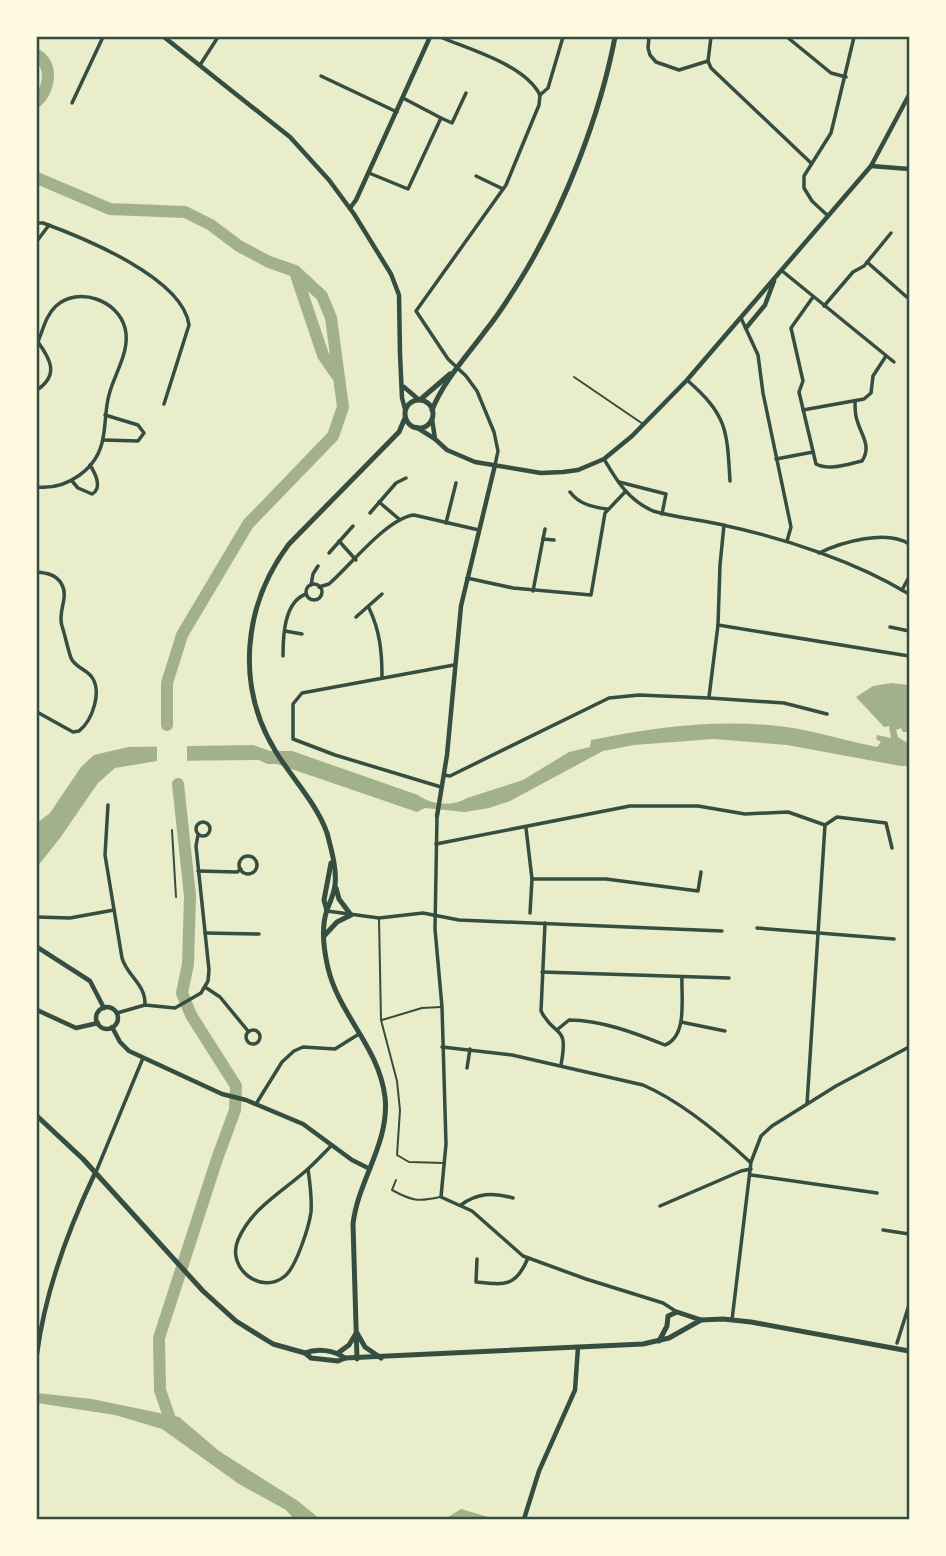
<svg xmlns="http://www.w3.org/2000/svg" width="946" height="1556" font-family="'PT Serif',serif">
<rect width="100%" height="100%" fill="#e9edc9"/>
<g fill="#a3b18a">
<path d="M891,683l18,2v47h-6l-2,-4 -5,2 2,7 11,7v22h-8l-114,-21 -73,-6 -80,6 -31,6 -93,50 -21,7 -24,4 -40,-4 -8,4 -140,-48h-10l-8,-4 -102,1 -42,7 -17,15 -38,55 -23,29v-44l13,-10 31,-46 13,-12 34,-8 125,-2 17,6h22l126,44c13,10 35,12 49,3l56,-18 46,-28 21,-5 1,-7c68,-14 138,-23 208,-11 26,5 52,13 78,18l4,-5 -5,-3 1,-4 14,3 -2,-12 -5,1 -28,-30 17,-11z"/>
<polygon points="37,1393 92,1399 179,1417 219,1451 298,1501 320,1519 294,1519 286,1510 239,1484 162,1429 115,1415 37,1403"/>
<polygon points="461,1509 495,1519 445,1519"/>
</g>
<rect fill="#e9edc9" x="157" y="744" width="30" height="21"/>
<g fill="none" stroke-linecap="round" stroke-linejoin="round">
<g stroke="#a3b18a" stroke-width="12">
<path d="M37,55c17,11 12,35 0,46"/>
<polyline points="37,178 110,209 185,212 211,225 239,246 269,262 295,271 322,296 331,318 343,407 333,436 248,524 182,635 167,683 167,725"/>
<polyline points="295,272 323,355 336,374"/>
<polyline points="172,1425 160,1390 159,1338 217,1159 235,1110 236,1086 191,1015 182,993 188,964 190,896 178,784"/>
</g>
<g stroke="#344e41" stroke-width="2">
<polyline points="574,377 643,424"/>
<polyline points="172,830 176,897"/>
<polyline points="379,919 381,1020 397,1081 400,1110 397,1155 409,1162 444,1163"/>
<polyline points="382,1020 422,1008 441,1007"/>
<path d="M396,1180l-4,10c20,11 26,12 48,7"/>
</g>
<g stroke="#344e41" stroke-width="3.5">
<path d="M440,37c31,13 85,28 100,58"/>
<polyline points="649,37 648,48 650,55 656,62 679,70 708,61"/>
<polyline points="711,37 708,61 711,68 811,163"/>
<polyline points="787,37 831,73 846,77"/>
<polyline points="200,65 218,37"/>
<polyline points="321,76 397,112"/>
<polyline points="403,98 441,118"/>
<polyline points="72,103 103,37"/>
<polyline points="369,173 408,189 441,118 452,123 466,93"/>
<polyline points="476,176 503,189"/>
<polyline points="827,215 812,201 804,188 804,176 831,133 854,37"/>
<path d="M37,223h6c41,15 140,55 146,102l-25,79"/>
<polyline points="37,241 49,225"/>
<polyline points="867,262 909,299"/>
<polyline points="781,270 894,362"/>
<path d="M813,297l-22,31 12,53 -4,11 17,72c14,7 32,0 46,-3 10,-15 -1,-26 -5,-41 -2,-5 -2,-12 -2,-18"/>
<polyline points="824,306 853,272 864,266 891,233"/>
<polyline points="741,318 758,355 763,393 791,527 787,541"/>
<path d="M37,344c6,-13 8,-28 19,-38 22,-20 62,-6 69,22 6,23 -11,46 -16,67 -4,14 -3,29 -6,43 -5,31 -36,52 -66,49"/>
<path d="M687,380c40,35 40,49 43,101"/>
<path d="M37,390c22,-15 14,-30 1,-48"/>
<polyline points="803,410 864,399 871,393 873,376 886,356"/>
<polyline points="103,440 138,441 144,433 138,425 105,415"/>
<path d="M604,459c13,22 24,41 49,52 24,7 50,9 74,15 60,13 129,36 182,68"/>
<polyline points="776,459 813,452"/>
<polyline points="495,465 498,451 494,432 477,391 466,376 448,359 416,311 506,185 539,105 540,95 548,88 563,37"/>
<path d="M72,481l6,7 14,6c11,-6 3,-21 -2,-29"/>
<polyline points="619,482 666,494 662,514"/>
<path d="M570,492c9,12 22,15 37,17"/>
<polyline points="379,502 399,519"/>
<polyline points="370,513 396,483 406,478"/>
<polyline points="446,523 456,483"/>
<polyline points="543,539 545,529"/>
<polyline points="339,541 356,560"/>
<polyline points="329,553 353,526"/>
<path d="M819,553c23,-11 68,-24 90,-9"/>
<path d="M37,572c9,1 18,2 24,11 9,14 -4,28 1,43 3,9 6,24 9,32 4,9 14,11 20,18 12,15 1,45 -12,55l-6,1 -36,-20"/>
<polyline points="467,578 513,588 591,595 605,513 625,492"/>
<circle cx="314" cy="592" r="8"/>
<polyline points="311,585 313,574 318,566"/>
<path d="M319,587l10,-3c21,-18 58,-66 85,-69l65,15"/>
<polyline points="902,590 909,577"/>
<polyline points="533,591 543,539 554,540"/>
<path d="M369,608c11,23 13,44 13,69"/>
<polyline points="356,617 382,594"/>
<polyline points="718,625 909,656"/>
<polyline points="890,627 909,631"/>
<polyline points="285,631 302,634"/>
<path d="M283,656c0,-20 1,-54 23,-62"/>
<polyline points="709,697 718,625 720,565 724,525"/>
<polyline points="444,775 450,776 609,698 639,695 709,698 784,703 827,714"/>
<polyline points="441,787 335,755 293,739 293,704 302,693 454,665"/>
<path d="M108,805l-3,50 17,103c5,18 24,26 23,47"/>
<polyline points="437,816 435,929 442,1007 446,1144 441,1197 472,1211 523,1256 586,1279 663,1303 677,1312"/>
<circle cx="203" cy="829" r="7"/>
<polyline points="825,825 837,817 886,823 892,848"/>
<polyline points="526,828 532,879 530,913"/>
<polyline points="436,844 630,806 698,806 745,814 788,812 825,825"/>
<circle cx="248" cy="865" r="9"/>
<polyline points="198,871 237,872 241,869"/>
<polyline points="532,879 606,879 698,891 701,872"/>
<polyline points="327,911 379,918 423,913 459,920 722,931"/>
<polyline points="37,917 70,918 114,910"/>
<path d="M545,923l-4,88c14,28 28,11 20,54"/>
<polyline points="757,928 894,939"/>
<polyline points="205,933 259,934"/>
<polyline points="542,972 729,978"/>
<polyline points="205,987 220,997 248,1031"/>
<polyline points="117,1013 145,1005 175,1008 201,993 208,981 209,970 196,846 198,835"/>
<polyline points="681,1022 725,1031"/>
<path d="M558,1029l11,-9c32,0 66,13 96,25 23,-9 16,-48 17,-68"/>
<circle cx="253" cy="1037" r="7"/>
<path d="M442,1047l70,8 131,30c39,17 76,48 107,77"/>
<polyline points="467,1068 470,1049"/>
<polyline points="256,1104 282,1062 294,1051 303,1047 335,1049 359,1034"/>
<polyline points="807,1104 825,825"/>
<path d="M308,1169c2,14 4,30 3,43 -2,15 -15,55 -26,64 -24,20 -59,-8 -47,-36 14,-33 46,-49 71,-72 8,-7 15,-15 23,-23"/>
<polyline points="96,1172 143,1058"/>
<polyline points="751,1175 877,1193"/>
<path d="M461,1205c16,-12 32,-13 52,-7"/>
<polyline points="660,1206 741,1171 751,1169"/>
<polyline points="883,1230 909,1234"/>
<path d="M477,1259l-1,23c29,3 40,5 52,-24"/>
<polyline points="732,1320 751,1162 761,1136 772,1126 836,1086 909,1047"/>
<polyline points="897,1343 909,1305"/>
</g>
<g stroke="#344e41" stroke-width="4.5">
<polyline points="871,166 909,169"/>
<polyline points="350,208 356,200 430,37"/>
<polyline points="437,816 447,755 461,606 495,465"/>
<polyline points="37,947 90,981 104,1008"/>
<circle cx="107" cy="1018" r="11"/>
<polyline points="37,1010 76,1028 98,1023"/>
<polyline points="112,1027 120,1042 129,1051 222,1094 246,1100 303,1124 352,1160 370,1169"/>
<polyline points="524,1519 539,1471 575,1390 578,1347"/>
</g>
<g stroke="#344e41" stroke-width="4.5">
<polyline points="164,37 290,137 329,180 354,214 391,274 399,295 400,354 402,398 405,409"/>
<polyline points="746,328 765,305 774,281"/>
<polyline points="404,387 418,399"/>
<polyline points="432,419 435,439"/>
<polyline points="416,427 435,439 447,450 475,462 541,473 563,472 578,470 604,459 632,436 687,380 871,166 909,95"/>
<path d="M37,1354c8,-63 31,-124 58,-181"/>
</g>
<g stroke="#344e41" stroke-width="5">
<polyline points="421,399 450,374"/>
<circle cx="419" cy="414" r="14"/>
<path d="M432,410c12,-30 35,-54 54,-80 13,-16 25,-35 36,-53 42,-69 78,-161 93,-240"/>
<polyline points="327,911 324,900 331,863"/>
<polyline points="324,936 337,922 351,915 339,899 336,888"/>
<polyline points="37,1116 83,1159 203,1291 236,1321 273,1344 305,1353 311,1358 338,1361 345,1358 643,1344 669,1338 701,1320"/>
<polyline points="357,1333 365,1347 381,1358"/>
<polyline points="659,1341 667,1326 668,1316 677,1312 701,1320 723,1319 751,1322 909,1351"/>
<path d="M305,1353c12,-5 29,-3 40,5"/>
<polyline points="338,1353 349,1345 355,1335"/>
<path d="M357,1359l-4,-135c5,-44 37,-81 32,-127 -6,-50 -46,-82 -57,-129 -4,-17 -7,-41 -1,-58 3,-8 7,-16 8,-25 2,-16 -4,-37 -8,-52 -10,-29 -35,-55 -51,-81 -41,-66 -33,-147 13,-208l110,-112 6,-14"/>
</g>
</g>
<rect width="946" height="1556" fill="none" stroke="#fefae0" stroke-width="77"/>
<rect x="38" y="38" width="870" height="1480" fill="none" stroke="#344e41" stroke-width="2.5"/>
</svg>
